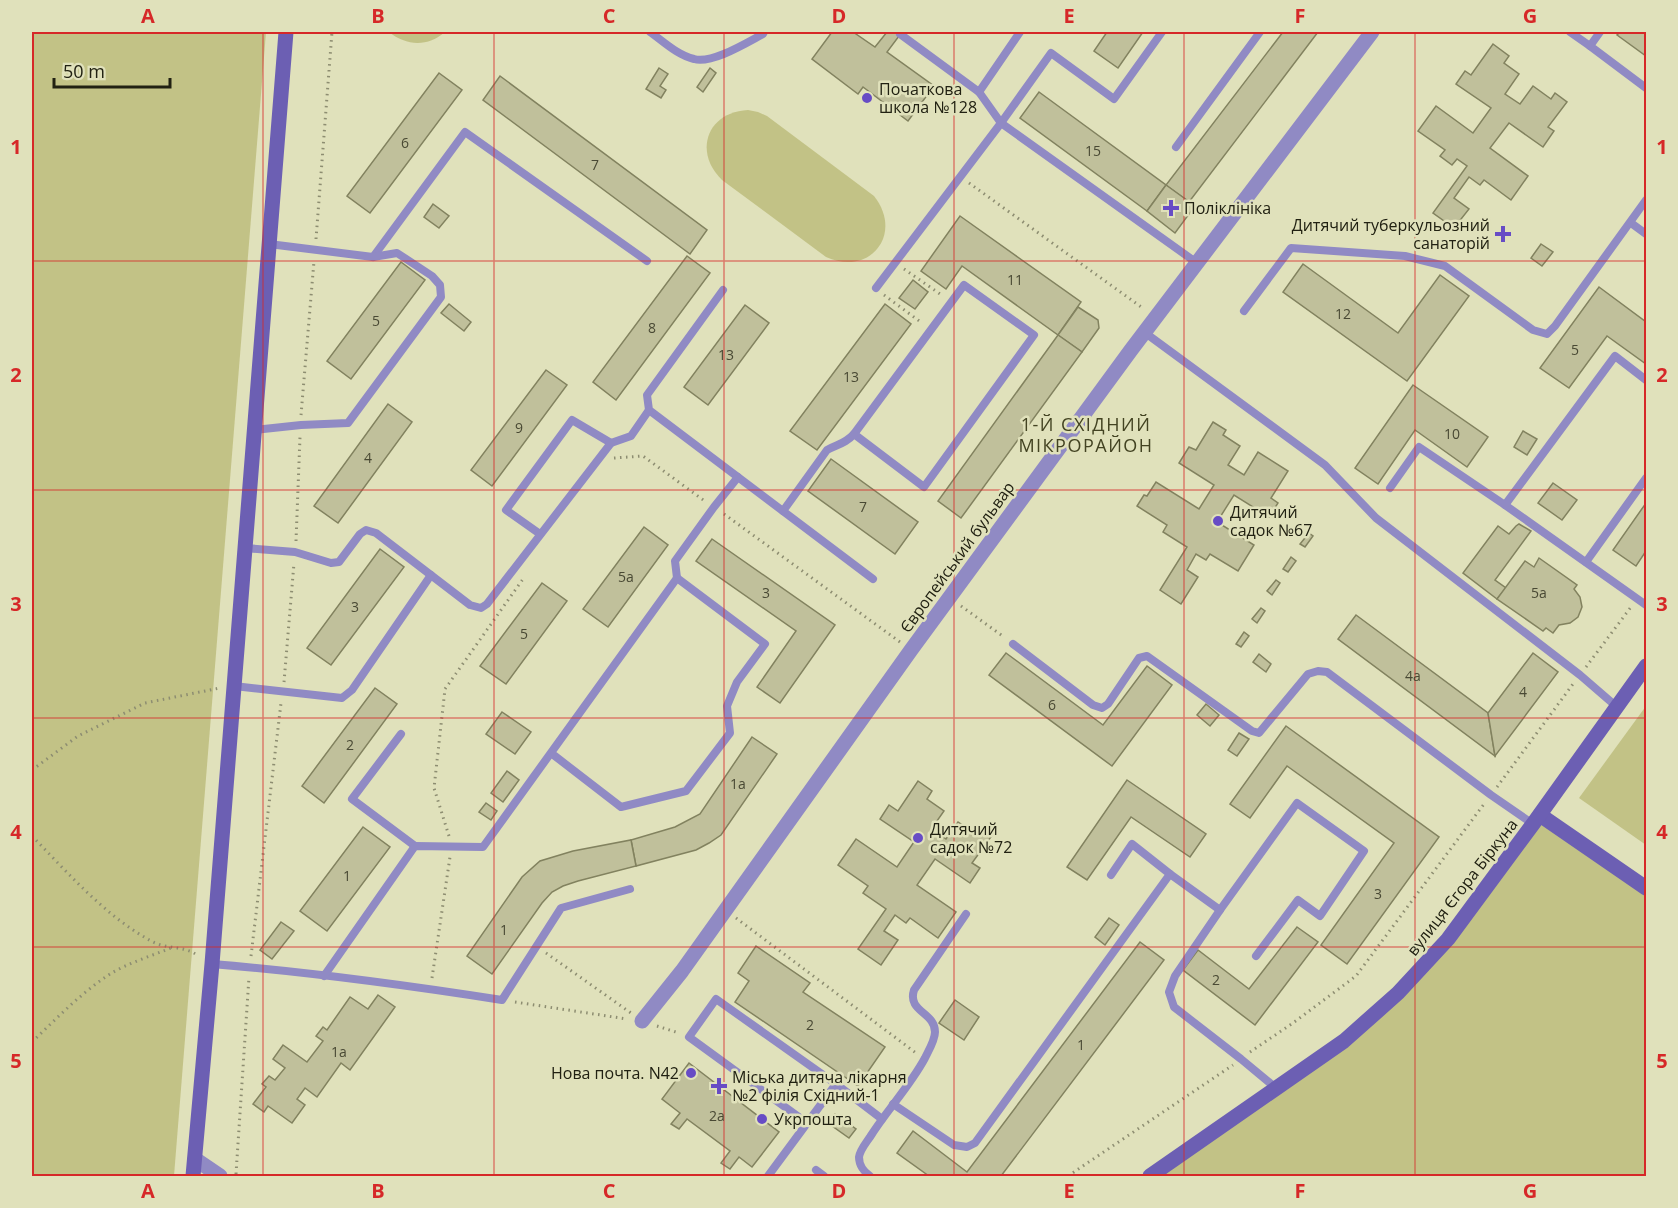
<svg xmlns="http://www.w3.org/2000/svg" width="1678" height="1208" font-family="'Open Sans',sans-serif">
<rect width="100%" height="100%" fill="#e0e1bb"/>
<g fill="#c2c286">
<polygon points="32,32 266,32 174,1176 32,1176"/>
<path d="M389,32h56c-17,15 -39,14 -56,0z"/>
<path d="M748,110l10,2 9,4 107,80c30,38 -4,81 -48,61l-104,-77c-29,-28 -15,-68 26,-70z"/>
<polygon points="1646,706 1646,845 1579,798"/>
<polygon points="1540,815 1646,888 1646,1176 1150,1176 1398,993"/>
</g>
<g fill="#c0c09b" stroke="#82825f" stroke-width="1.5">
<polygon points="832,32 853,32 875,47 887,32 902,32 887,52 934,86 908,121 863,87 858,94 812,59"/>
<polygon points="1107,32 1143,32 1118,68 1094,51"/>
<polygon points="1283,32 1318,32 1189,202 1166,185"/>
<polygon points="1620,32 1646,32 1646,56 1617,35"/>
<polygon points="1493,44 1509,56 1504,63 1519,74 1505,94 1520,104 1533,86 1551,99 1555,93 1567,102 1548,127 1554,131 1543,147 1509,123 1490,148 1528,176 1511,200 1484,180 1480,185 1469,177 1454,198 1469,209 1454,228 1433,213 1467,166 1457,159 1452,165 1440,156 1445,150 1418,131 1436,106 1473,133 1491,108 1456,84 1465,71 1471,75"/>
<polygon points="659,68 668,74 660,86 666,90 661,98 646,89"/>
<polygon points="710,68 716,73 703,92 697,87"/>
<polygon points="439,73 462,90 370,213 347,196"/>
<polygon points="500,76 707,230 690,254 483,100"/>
<polygon points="1039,92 1166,185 1147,211 1020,118"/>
<polygon points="1166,185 1195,206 1175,233 1147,211"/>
<polygon points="433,204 449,216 439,228 424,217"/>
<polygon points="960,216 1081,302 1058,335 962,266 946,289 921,271"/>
<polygon points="1541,244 1553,252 1542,266 1531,258"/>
<polygon points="687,256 710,273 616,400 593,382"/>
<polygon points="401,262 425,280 351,379 327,361"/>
<polygon points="1303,264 1398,333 1440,275 1469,296 1407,381 1283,292"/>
<polygon points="913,280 928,292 915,309 899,298"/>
<polygon points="1599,287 1646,322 1646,364 1607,336 1569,388 1540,368"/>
<polygon points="449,304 471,322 464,331 441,313"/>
<polygon points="885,304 911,324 817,450 790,431"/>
<polygon points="745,305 769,323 708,405 684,387"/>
<polygon points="1078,307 1098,320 1099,328 1082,352 1058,335"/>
<polygon points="1058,335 1082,352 961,518 938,501"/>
<polygon points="546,370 567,385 492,486 471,470"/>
<polygon points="1413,385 1488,437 1467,467 1415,430 1378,484 1355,468"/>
<polygon points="388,404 412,422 338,523 314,506"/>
<polygon points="1213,422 1226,430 1223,435 1240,446 1228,465 1244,475 1258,452 1288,471 1271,498 1278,503 1269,517 1234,495 1217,522 1254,545 1238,571 1210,554 1206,560 1196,554 1187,570 1198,577 1181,604 1160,590 1187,547 1163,532 1167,525 1137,506 1144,495 1147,496 1156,482 1199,509 1214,485 1179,463 1189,447 1196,450"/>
<polygon points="1523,431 1537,439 1527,455 1514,447"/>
<polygon points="831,459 918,522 895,554 808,491"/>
<polygon points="1553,483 1577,500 1562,520 1538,503"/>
<polygon points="1646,503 1646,551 1636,566 1613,550"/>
<polygon points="1519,524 1531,531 1495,580 1506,588 1497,599 1463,573 1498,526 1509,534 1516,526"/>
<polygon points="644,527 668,545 608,627 583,609"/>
<polygon points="1309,533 1313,536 1305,547 1300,544"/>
<polygon points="712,539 835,625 780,703 757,687 796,631 696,561"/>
<polygon points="380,549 404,567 331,665 307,648"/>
<polygon points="1291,557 1296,561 1288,572 1283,569"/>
<polygon points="1539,558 1577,585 1574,589 1580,597 1582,607 1578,617 1570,623 1559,625 1553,633 1546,628 1543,631 1497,599 1525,561 1534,567"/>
<polygon points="1276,580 1280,583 1272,595 1267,591"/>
<polygon points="542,583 567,601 506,684 480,666"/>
<polygon points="1261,608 1265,611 1257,623 1252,619"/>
<polygon points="1356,615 1488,713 1495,756 1338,639"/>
<polygon points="1244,632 1249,636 1241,647 1236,644"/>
<polygon points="1006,653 1103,725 1147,666 1172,685 1112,766 989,675"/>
<polygon points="1533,653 1558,672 1495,756 1488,713"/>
<polygon points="1259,654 1271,664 1266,672 1253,662"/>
<polygon points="375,688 397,704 324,803 302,786"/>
<polygon points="1206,704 1219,715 1210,726 1197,715"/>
<polygon points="502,712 531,732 515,754 486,734"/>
<polygon points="1286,726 1439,837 1347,964 1321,945 1394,843 1287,766 1250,818 1230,804"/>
<polygon points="1239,733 1249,739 1237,756 1228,750"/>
<polygon points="752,737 777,754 721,835 709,843 696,850 636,866 631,840 675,827 700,814"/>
<polygon points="507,771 519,780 503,802 491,793"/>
<polygon points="1127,780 1206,834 1190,857 1131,817 1087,880 1067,867"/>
<polygon points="918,781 932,791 927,799 944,811 932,828 946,839 958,822 976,834 981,826 993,834 972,863 980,868 970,883 935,859 917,885 956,912 938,938 910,918 906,923 895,915 884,931 898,940 881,965 858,949 886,909 863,893 868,886 838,865 856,839 897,867 914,842 880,819 889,805 898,811"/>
<polygon points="486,803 497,811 491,820 479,812"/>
<polygon points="363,827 390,847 327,931 300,911"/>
<polygon points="631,840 636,866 578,881 563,886 552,892 542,903 492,974 467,956 522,877 540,861 573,851"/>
<polygon points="1109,918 1119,925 1105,945 1095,937"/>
<polygon points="281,922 294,931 272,959 260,950"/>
<polygon points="1297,927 1318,942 1255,1025 1183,970 1198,950 1249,989"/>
<polygon points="1140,942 1164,960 1001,1176 929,1176 897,1153 913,1131 967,1172"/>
<polygon points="756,946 810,983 803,992 885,1047 858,1086 735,1002 749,981 738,973"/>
<polygon points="378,995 395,1007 350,1070 341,1063 317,1097 305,1088 297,1099 305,1105 292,1123 268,1106 264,1112 253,1104 266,1087 262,1084 269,1076 275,1080 285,1068 273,1059 283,1045 307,1062 323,1041 316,1036 323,1027 327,1030 350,997 368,1009"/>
<polygon points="955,1000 979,1017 964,1040 939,1023"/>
<polygon points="689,1063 779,1132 752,1167 739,1157 730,1169 721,1163 730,1151 687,1119 679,1129 671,1124 680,1113 662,1099"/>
<polygon points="835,1114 856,1129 849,1138 828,1123"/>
</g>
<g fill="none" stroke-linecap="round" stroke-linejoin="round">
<g stroke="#8d8d71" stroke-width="3" stroke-dasharray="1.5 4.5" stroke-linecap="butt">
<polyline points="969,183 1144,309"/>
<polyline points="316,239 332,32"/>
<polyline points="904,269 943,296"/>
<polyline points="884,295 922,323"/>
<polyline points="301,415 314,261"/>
<polyline points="614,458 643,456 706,502"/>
<polyline points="724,514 900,642"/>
<polyline points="296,541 300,437"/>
<polyline points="961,606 1004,637"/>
<polyline points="1586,667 1631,607"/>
<polyline points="284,682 294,563"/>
<polyline points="32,770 78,736 145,703 220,688"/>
<polyline points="1497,787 1573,684"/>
<path d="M32,836c37,38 74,81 121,106 14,7 32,4 44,13"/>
<polyline points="449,836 434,788 445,689 523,579"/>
<polyline points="736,918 916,1053"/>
<polyline points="546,953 631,1013"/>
<polyline points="251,956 281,703"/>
<polyline points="432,978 450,857"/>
<polyline points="515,1002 627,1019"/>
<polyline points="657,1026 679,1033"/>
<path d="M32,1042c25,-24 49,-49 78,-68 18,-11 41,-18 61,-26"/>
<polyline points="1250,1052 1293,1023 1356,976 1484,804"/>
<polyline points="236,1174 249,977"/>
<polyline points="1068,1176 1233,1065"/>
</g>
<g stroke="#908ac4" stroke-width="8">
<path d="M650,32c13,9 27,23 44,27 18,5 52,-16 69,-25l1,-2"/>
<polyline points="1570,32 1590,46"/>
<polyline points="1600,32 1590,46 1646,88"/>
<polyline points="900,34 979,92 1020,32"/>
<polyline points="979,92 1001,123 1197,263"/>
<polyline points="1176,147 1260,32"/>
<polyline points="1631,223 1646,234"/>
<polyline points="373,257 465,132 647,261"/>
<polygon points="964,285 1034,335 924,487 854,434"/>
<polyline points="876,288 1001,123 1051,53 1114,99 1162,32"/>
<polyline points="723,290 647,395 649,410 873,579"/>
<polyline points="1244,311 1291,248 1405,256 1445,266 1533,330 1547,334 1555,326 1646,200"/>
<polyline points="1144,332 1325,465 1376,518 1580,675 1617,707"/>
<polyline points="254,430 301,425 348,423 441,297 440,285 432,276 397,253 373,257 269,244"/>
<polyline points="1390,488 1419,447 1505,505 1646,605"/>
<polyline points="1505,505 1615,356 1646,380"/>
<path d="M783,511l44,-61c11,-6 18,-6 27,-16"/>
<polyline points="540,534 506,510 572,420 611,443"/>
<polyline points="245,548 295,552 331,563 339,562 360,534 366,530 376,533 470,605 481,608 487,604 611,443 631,436 649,410"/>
<polyline points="1586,562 1646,478"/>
<polyline points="677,578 675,561 714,507 738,477"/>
<polyline points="1013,644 1093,705 1102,708 1108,704 1139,658 1147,656 1252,731 1259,733 1308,674 1318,671 1327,672 1491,795 1533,824"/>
<polyline points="234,686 342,698 352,690 431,575"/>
<polyline points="401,734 352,799 415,846"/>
<polyline points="1170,874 1220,910"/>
<polyline points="1256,956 1298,900 1320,916 1364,851 1297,803 1220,910 1175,976 1169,992 1174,1007 1241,1059 1276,1088"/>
<path d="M212,964c97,8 194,21 290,36l59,-92 69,-19"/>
<polyline points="324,976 415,846 483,847 677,578 765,644 737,682 727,706 730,733 686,791 621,807 551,753"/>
<polyline points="893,1104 954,1145 967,1147 975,1143 1170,874 1132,844 1111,875"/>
<polyline points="807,1123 689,1037 716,999 836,1084"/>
<polyline points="816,1170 824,1176"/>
<polyline points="768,1176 836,1084 882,1119"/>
<path d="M870,1176c-6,-4 -11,-11 -11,-19 1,-7 7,-14 11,-20 17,-27 40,-51 55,-79 4,-8 10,-18 10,-26 0,-20 -28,-20 -21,-42l52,-76"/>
</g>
<g stroke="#908ac4" stroke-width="15">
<polyline points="642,1021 682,971 911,650 1131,350 1372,32"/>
<polyline points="195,1159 220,1176"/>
</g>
<g stroke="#6c5fb3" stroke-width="15">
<polyline points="1540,815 1646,888"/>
<polyline points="193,1176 212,964 286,32"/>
<polyline points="1150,1176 1344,1041 1398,993 1448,939 1533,824 1646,666"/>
</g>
</g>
<path fill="none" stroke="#d62828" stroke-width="1.5" stroke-opacity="0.55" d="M263,32v1144M494,32v1144M724,32v1144M954,32v1144M1184,32v1144M1415,32v1144M32,261h1614M32,490h1614M32,718h1614M32,947h1614"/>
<g fill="#674cc5" stroke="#e0e1bb" stroke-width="2">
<circle cx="867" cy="98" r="6"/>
<path d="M1168 199h6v6h6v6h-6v6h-6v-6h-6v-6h6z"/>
<path d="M1500 225h6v6h6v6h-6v6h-6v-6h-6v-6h6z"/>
<circle cx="1218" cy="521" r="6"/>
<circle cx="918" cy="838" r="6"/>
<circle cx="691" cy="1073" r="6"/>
<path d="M716 1077h6v6h6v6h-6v6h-6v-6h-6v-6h6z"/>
<circle cx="762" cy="1119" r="6"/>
</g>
<g text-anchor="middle" stroke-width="5" stroke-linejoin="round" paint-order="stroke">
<g font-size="14" fill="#494934">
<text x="405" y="148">6</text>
<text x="1093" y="156">15</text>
<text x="595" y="170">7</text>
<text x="1015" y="285">11</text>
<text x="1343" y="319">12</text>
<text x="376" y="326">5</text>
<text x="652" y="333">8</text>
<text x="1575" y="355">5</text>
<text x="726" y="360">13</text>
<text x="851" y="382">13</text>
<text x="519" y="433">9</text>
<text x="1452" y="439">10</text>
<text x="368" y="463">4</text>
<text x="863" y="512">7</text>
<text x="626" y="582">5а</text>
<text x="766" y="598">3</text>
<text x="1539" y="598">5а</text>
<text x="355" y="612">3</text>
<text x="524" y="639">5</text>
<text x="1413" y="681">4а</text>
<text x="1523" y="697">4</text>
<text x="1052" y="710">6</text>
<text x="350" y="750">2</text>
<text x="738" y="789">1а</text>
<text x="347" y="881">1</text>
<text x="1378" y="899">3</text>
<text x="504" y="935">1</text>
<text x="1216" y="985">2</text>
<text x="810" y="1030">2</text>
<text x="1081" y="1050">1</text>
<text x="339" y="1057">1а</text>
<text x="717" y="1121">2а</text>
</g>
<g font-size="16" fill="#212112" stroke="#e0e1bb" text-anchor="start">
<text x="879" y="95">Початкова<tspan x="879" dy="18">школа №128</tspan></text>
<text x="1184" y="214">Поліклініка</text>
<text x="1490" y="231" text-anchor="end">Дитячий туберкульозний<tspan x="1490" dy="18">санаторій</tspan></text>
<text x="1230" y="518">Дитячий<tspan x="1230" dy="18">садок №67</tspan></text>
<text x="930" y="835">Дитячий<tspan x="930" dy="18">садок №72</tspan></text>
<text x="679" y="1079" text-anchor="end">Нова почта. N42</text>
<text x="732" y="1083">Міська дитяча лікарня<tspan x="732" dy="18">№2 філія Східний-1</tspan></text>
<text x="774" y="1125">Укрпошта</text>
</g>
<g font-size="16" fill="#212112" stroke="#e0e1bb">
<text transform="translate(957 557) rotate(-54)" y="6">Європейський бульвар</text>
<text transform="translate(1462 887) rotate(-52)" y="6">вулиця Єгора Біркуна</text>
</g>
<g font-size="18" letter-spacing="1.5" fill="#434322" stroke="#e0e1bb">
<text x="1086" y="431">1-Й СХІДНИЙ<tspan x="1086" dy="21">МІКРОРАЙОН</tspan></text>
</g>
</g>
<rect width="1678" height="1208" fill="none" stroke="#e0e1bb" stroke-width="66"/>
<path d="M54 78v9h116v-9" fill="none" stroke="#212112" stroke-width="3"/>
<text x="63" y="78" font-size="18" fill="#212112" stroke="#e0e1bb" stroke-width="4.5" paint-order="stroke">50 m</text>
<rect x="33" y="33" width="1612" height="1142" fill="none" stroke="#d62828" stroke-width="2"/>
<g font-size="20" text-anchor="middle" font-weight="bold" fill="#d62828">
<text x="148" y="23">A</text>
<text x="378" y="23">B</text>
<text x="609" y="23">C</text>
<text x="839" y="23">D</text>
<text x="1069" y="23">E</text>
<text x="1300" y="23">F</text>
<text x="1530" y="23">G</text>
<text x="16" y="154">1</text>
<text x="1662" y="154">1</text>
<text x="16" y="382">2</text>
<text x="1662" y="382">2</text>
<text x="16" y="611">3</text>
<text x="1662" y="611">3</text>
<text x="16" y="839">4</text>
<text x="1662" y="839">4</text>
<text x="16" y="1068">5</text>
<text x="1662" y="1068">5</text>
<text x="148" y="1198">A</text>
<text x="378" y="1198">B</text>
<text x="609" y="1198">C</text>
<text x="839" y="1198">D</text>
<text x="1069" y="1198">E</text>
<text x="1300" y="1198">F</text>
<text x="1530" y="1198">G</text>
</g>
</svg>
